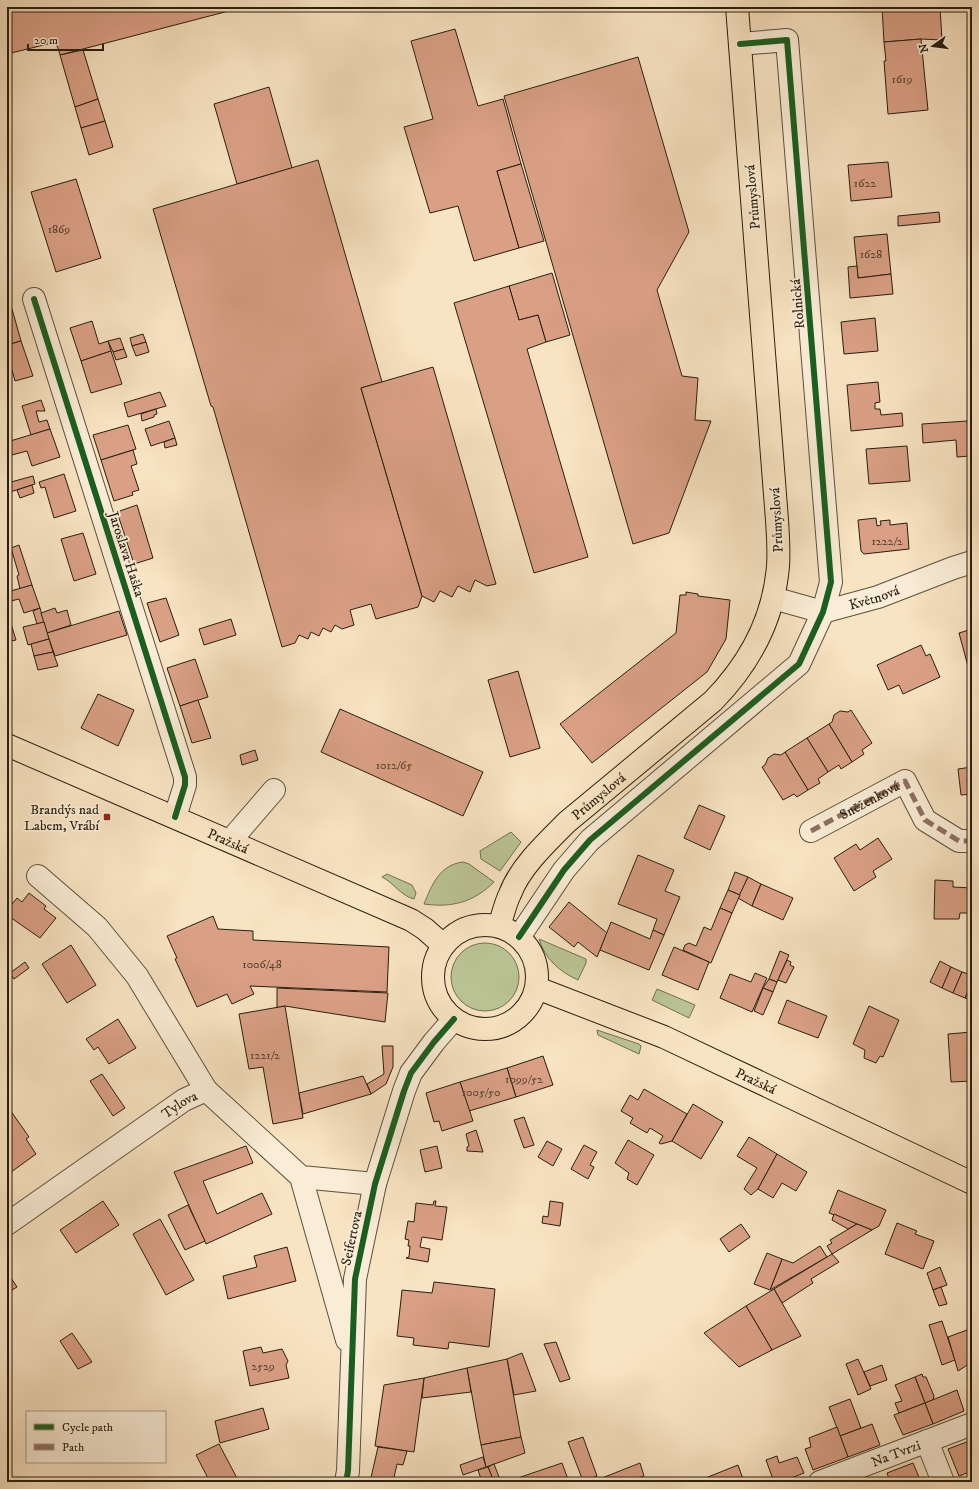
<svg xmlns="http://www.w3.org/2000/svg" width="979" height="1489" font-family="'IM FELL DW Pica',serif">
<rect width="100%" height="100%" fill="#f8e3c2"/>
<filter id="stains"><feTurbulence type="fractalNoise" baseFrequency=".005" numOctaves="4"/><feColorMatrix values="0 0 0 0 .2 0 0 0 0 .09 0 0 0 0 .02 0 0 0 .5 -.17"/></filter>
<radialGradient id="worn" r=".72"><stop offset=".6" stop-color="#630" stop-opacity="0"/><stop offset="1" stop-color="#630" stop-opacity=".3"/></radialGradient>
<g fill="#bbc495" stroke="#727152">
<polygon points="511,832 521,842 500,871 481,859 480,851"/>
<path d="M463,862l6,2 25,18c-20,20 -42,26 -70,22 8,-19 15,-39 39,-42z"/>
<path d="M387,874l25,11 4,8 -2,6c-13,-3 -20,-16 -32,-22z"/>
<path d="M539,939l47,20v4l-8,17c-18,-8 -33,-21 -39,-41z"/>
<circle cx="485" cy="977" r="34"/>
<polygon points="657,989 695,1005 689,1018 652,1000"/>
<polygon points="597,1030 639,1044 641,1046 639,1054 598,1035"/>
</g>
<g fill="#daa086" stroke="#291e0f">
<polygon points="7,7 244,7 60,55 56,42 7,54"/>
<polygon points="882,7 940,7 942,40 921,39 884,42"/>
<polygon points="455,29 478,106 503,99 521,164 497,171 519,248 474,261 458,206 430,213 404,127 433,119 411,41"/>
<polygon points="921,39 928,110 888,114 884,61 886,61 884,42"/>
<polygon points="83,50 98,99 75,107 60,55"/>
<polygon points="638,57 689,232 657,290 682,376 698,378 695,420 711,421 669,533 633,544 504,96"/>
<polygon points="269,87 292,168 237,184 214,104"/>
<polygon points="98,99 105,121 81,128 75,107"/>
<polygon points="105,121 113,147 89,155 81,128"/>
<polygon points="318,160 382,382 361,388 422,596 418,607 376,619 371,604 350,610 354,625 342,629 335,625 331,632 323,628 319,636 311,632 308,639 299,635 295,643 282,647 213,407 211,406 153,209"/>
<polygon points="888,162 892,197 851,201 848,165"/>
<polygon points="521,164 544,241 519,248 497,171"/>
<polygon points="76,179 101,258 56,272 31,192"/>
<polygon points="939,212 940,222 898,226 898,216"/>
<polygon points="887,234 891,274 858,278 854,237"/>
<polygon points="857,266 858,278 891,274 893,294 850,298 848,267"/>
<polygon points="552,273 570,335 546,342 538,315 519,320 509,286"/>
<polygon points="509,286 519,320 538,315 546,342 527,349 588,557 534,573 454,303"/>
<polygon points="12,309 21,341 7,345 7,310"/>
<polygon points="875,318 878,351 844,354 841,322"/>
<polygon points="92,321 99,344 108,341 111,351 81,361 70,328"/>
<polygon points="143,334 146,342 132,346 130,338"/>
<polygon points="120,338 124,349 113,352 108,341"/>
<polygon points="21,341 33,376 15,381 12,370 7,372 7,345"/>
<polygon points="146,342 149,352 136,356 132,346"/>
<polygon points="124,349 127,357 116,360 113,352"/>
<polygon points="111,351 122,384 91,393 81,361"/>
<polygon points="433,367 496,584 487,586 475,580 470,592 458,586 452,597 440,591 434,602 422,596 361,388"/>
<polygon points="878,382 880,402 875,403 875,409 880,409 881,415 902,413 903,426 851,431 847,385"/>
<polygon points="160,392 166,406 128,417 124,403"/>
<polygon points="41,400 45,411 36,411 39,422 47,420 50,429 31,435 22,406"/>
<polygon points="156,409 157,414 154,415 154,417 142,421 141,414"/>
<polygon points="169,421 175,438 151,446 145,429"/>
<polygon points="967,421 970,456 957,457 956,440 923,443 922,424"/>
<polygon points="128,425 136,449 101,460 93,435"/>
<polygon points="50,429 60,457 32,466 27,451 8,456 7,442"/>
<polygon points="175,438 177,445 165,448 164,442"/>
<polygon points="907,446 910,481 869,484 866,449"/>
<polygon points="133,450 137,464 131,466 139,490 132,492 133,495 114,501 101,460"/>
<polygon points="64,474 76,511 54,518 45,487 41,488 39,482"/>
<polygon points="33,476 35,484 7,493 7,478 10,477 11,482"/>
<polygon points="32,485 34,493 20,498 17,490"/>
<polygon points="137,505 153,558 134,564 117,512"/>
<polygon points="876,518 877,526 881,525 880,521 890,520 890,525 907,523 909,549 864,554 861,551 858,520"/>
<polygon points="83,533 96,574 74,581 61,539"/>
<polygon points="19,545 32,585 20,589 17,576 19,575 11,548"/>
<polygon points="32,585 40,608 24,613 19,599 7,602 7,592"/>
<polygon points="686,592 698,594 698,596 730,600 726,639 707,672 592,763 560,724 676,633 680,595 686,595"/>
<polygon points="166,598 179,635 160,642 147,603"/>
<polygon points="40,608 44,622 37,624 33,611"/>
<polygon points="55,608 57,613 67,610 71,625 47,633 41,613"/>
<polygon points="7,611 16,640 7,642"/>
<polygon points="119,611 127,635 55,656 47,633"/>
<polygon points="231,619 236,635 204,645 199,629"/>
<polygon points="44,622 49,639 28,645 23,627"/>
<polygon points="972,629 972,669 969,670 959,633"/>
<polygon points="49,639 53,652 34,656 31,644"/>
<polygon points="921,645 926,656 930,654 940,677 903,694 899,685 888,690 877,665"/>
<polygon points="53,652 58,666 38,670 34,656"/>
<polygon points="195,659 208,697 180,706 167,668"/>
<polygon points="518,671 540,748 510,757 488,680"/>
<polygon points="98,694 134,710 118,746 81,728"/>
<polygon points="198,700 211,738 192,743 180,706"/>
<polygon points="340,709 483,772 463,816 321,752"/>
<polygon points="851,710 872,743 862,750 864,754 852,762 829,724 832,722 834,715 840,711 848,712"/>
<polygon points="829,724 852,762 841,769 839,765 828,772 807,738"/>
<polygon points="807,738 828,772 818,779 820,783 808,790 785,752"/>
<polygon points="255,750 258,760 242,765 240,755"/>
<polygon points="785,752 808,790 797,797 794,794 783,800 762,767 765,765 768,758 774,754 781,755"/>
<polygon points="972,767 972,794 961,795 958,769"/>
<polygon points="699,805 725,816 710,850 684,838"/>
<polygon points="878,838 892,859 873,871 876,877 854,891 834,858 856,844 860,850"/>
<polygon points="638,855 674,870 665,891 680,897 664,935 653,930 657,919 618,904"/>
<polygon points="735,872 748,877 740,895 728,890"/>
<polygon points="748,877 761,884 752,906 738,898"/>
<polygon points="935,880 953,881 953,887 972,888 972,913 960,913 959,919 934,919"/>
<polygon points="761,884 793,898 783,920 752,906"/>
<polygon points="728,890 740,895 732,913 720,908"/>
<polygon points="29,893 46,906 44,909 56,918 40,938 7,915 7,910 17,898 22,902"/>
<polygon points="569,902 607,933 597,957 578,942 574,947 549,927"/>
<polygon points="720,908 732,913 711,963 683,950 685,945 689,943 696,946 704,927 711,930"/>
<polygon points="213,916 218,929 253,931 253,940 389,947 387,992 250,986 254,994 232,1004 227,994 197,1007 175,959 177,958 167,936"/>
<polygon points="611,922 650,939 653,930 664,935 649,970 600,950"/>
<polygon points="71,945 96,985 67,1003 42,964"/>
<polygon points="674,947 709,962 698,990 662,975"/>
<polygon points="780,951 789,955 777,982 769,979"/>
<polygon points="787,960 791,962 790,965 794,967 786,983 778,980"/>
<polygon points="940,961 951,967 942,988 930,982"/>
<polygon points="25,962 29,968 14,979 10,973"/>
<polygon points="951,967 962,972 953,993 942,988"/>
<polygon points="962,972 972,975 972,982 965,998 953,993"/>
<polygon points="755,973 767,978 752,1012 720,998 730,974 751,982"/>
<polygon points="769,979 777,982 773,992 763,988"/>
<polygon points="972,982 972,1000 965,998"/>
<polygon points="277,988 388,993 385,1022 285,1006 277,1008"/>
<polygon points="763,988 773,992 763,1015 754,1011"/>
<polygon points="787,1000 827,1016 818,1038 778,1023"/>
<polygon points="285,1006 303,1118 273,1124 263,1067 249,1069 239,1014"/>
<polygon points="869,1006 899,1020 883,1057 880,1056 876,1063 864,1058 865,1050 853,1044"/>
<polygon points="118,1019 136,1048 109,1064 98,1047 94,1050 86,1039"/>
<polygon points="972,1032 972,1081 951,1082 948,1034"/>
<polygon points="382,1046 393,1046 393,1067 386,1084 371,1094 367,1084 384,1074"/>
<polygon points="543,1056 553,1085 516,1097 507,1068"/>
<polygon points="507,1068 516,1097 469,1111 460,1082"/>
<polygon points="102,1074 125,1108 113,1116 90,1081"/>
<polygon points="363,1076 371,1094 303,1114 299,1093"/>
<polygon points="460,1082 473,1121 442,1131 439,1121 434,1122 426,1093"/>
<polygon points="644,1089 687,1114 672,1141 661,1144 659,1143 663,1136 650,1128 647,1133 630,1123 633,1118 621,1111 630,1095 638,1100"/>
<polygon points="693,1104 723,1122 701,1159 672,1141"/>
<polygon points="8,1107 29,1137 26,1139 36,1154 7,1175"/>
<polygon points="524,1117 534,1145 524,1148 514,1120"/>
<polygon points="476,1130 483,1152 467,1151 467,1147 469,1146 466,1134"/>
<polygon points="749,1137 777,1154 758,1189 751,1195 744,1189 757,1168 737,1156"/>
<polygon points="628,1140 654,1155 637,1185 627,1179 629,1173 615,1163"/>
<polygon points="547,1141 562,1149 553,1166 538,1157"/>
<polygon points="584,1145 597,1152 590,1165 594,1167 588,1179 571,1169"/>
<polygon points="246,1146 253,1163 203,1181 217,1214 262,1193 272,1214 206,1244 174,1172"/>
<polygon points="437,1146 442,1168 425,1172 420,1150"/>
<polygon points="777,1154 807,1172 796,1191 782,1183 773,1198 758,1189"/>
<polygon points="838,1190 886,1210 879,1226 872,1230 829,1213"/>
<polygon points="103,1201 119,1225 76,1253 60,1230"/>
<polygon points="434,1201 436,1201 435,1206 447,1207 442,1240 422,1237 420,1247 430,1249 428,1262 406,1258 409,1257 410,1246 408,1246 409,1240 405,1239 408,1221 414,1222 416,1203 433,1205"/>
<polygon points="550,1201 563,1203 560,1226 542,1223 543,1216 548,1217"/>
<polygon points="188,1205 205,1241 185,1250 168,1215"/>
<polygon points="834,1214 857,1224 848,1229 832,1220"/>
<polygon points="160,1219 194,1280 166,1295 133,1234"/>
<polygon points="897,1223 917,1231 915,1234 934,1241 923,1269 885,1254"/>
<polygon points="741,1224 750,1237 729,1252 720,1239"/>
<polygon points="857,1224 872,1230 832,1254 827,1246 832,1243 830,1240"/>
<polygon points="820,1246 827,1257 770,1290 782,1259 793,1263"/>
<polygon points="287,1247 296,1281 228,1299 223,1276 257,1267 254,1256"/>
<polygon points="767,1253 782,1259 770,1290 754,1284"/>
<polygon points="832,1254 839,1262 811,1279 813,1283 782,1303 774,1289"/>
<polygon points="940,1267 947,1285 933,1290 927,1273"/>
<polygon points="7,1272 17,1287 7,1293"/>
<polygon points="434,1282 495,1289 489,1347 449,1342 448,1349 413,1345 414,1338 397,1336 402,1290 432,1293"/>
<polygon points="941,1287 947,1304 939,1306 933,1290"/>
<polygon points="774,1289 801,1336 772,1350 746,1306"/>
<polygon points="971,1300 972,1301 972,1310 968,1308"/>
<polygon points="746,1306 772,1350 739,1367 704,1333"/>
<polygon points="942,1321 955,1360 942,1365 929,1325"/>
<polygon points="967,1330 970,1335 972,1334 972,1362 958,1371 948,1337"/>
<polygon points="72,1333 92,1362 78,1369 60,1341"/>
<polygon points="556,1342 570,1379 560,1382 544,1344"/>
<polygon points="261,1347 263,1353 282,1349 288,1361 286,1365 289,1378 250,1386 243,1351"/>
<polygon points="522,1353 536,1391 514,1395 507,1359"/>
<polygon points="507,1359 521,1437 481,1445 467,1368"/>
<polygon points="858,1359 871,1389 858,1395 846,1364"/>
<polygon points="882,1365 887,1380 870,1386 864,1372"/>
<polygon points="467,1368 471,1392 422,1398 424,1378"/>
<polygon points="922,1374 923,1377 926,1377 934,1396 933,1400 925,1403 915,1377"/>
<polygon points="915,1377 925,1403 899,1413 895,1403 902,1401 895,1385"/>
<polygon points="424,1378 414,1452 375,1446 384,1385"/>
<polygon points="957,1390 964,1411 933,1424 925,1403"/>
<polygon points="850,1399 861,1428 840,1436 829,1407"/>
<polygon points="925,1403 933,1424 903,1435 894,1415"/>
<polygon points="263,1408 269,1429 220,1443 215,1421"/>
<polygon points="872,1424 880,1445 848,1457 840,1436"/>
<polygon points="837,1427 848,1457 813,1470 805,1449 811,1447 809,1438"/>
<polygon points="521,1437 525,1453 486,1467 481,1445"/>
<polygon points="583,1437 597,1476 583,1481 568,1442"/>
<polygon points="972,1440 972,1471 959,1476 948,1449"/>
<polygon points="219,1444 239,1482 210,1482 196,1455"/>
<polygon points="378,1447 407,1451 403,1465 397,1464 393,1482 370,1482"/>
<polygon points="777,1456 779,1463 797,1457 804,1473 781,1482 774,1482 766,1460"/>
<polygon points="483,1457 486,1467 463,1475 460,1465"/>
<polygon points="562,1463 569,1482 506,1482"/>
<polygon points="640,1463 644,1476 638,1478 640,1482 598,1482 597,1480"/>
<polygon points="913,1463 921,1482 890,1482 887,1473"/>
<polygon points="494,1464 501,1482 494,1482 488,1467"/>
<polygon points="738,1465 744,1482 705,1482 703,1479"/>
<polygon points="488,1467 494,1482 482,1482 478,1470"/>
</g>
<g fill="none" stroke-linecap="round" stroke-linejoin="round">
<defs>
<g id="minor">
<polyline points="34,299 185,777 185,785 175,817"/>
<path id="s1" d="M773,598l50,14 55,-15 75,-29 19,-6"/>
<polyline points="811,831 905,781 925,820 959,841 972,841"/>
<polyline points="230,841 274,790"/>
<polyline points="38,876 97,927 137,976 206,1090 301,1177 375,1184"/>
<polyline points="519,937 564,870 590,840 799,664 823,612 831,582 787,40 740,44"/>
<polyline points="301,1177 347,1340"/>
<path id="s2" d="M7,1224l177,-124 22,-10"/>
<polyline points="927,1441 943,1482"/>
<polyline points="346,1482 348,1471 355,1279 375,1184 404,1091 411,1073 434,1042 454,1019"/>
<path id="s3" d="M820,1482l152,-58"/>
</g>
<g id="major">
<path id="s4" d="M7,745l404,175 14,9 18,16"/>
<circle cx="485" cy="977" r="52"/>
<path id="s5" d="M499,926c4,-11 6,-22 11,-32 10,-27 37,-52 57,-72l146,-121c34,-35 58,-76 64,-126 3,-18 1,-37 0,-55l-40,-513"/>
<path id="s6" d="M537,988l127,49 308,146"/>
</g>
</defs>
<use href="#minor" stroke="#5d4f3c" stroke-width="24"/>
<use href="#major" stroke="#291e0f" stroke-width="24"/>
<use href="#minor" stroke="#faedd7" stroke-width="22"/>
<use href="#major" stroke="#f8e3c2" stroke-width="22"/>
<path stroke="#8d6e63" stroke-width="5" stroke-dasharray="10 5" stroke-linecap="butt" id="s7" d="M811,831l94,-50 20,39 34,21h13"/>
<defs>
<g id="cycleway">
<polyline points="34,299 185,777 185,785 175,817"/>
<polyline points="519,937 564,870 590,840 799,664 823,612 831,582 787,40 740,44"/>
<polyline points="346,1482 348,1471 355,1279 375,1184 404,1091 411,1073 434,1042 454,1019"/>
</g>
</defs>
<use href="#cycleway" stroke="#faedd7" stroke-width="8"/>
<use href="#cycleway" stroke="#1b5e20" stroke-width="6"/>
</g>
<rect fill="#8f2418" stroke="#faedd7" stroke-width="1.5" x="103" y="813" width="8" height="8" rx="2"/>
<g text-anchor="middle" stroke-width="3.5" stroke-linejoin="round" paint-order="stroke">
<g font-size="12" fill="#553e2d">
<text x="902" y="83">1619</text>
<text x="865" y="187">1622</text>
<text x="59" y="233">1869</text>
<text x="871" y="258">1628</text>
<text x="887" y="545">1222/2</text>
<text x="394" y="769">1012/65</text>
<text x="262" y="968">1006/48</text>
<text x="265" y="1059">1221/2</text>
<text x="524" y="1083">1099/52</text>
<text x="481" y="1096">1005/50</text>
<text x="263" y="1370">2529</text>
</g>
<g font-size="14" fill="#291e0f" stroke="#faedd7">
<text transform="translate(752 197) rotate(-95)" y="5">Průmyslová</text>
<text transform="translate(797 304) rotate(-95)" y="5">Rolnická</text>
<text transform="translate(776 520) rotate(-93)" y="5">Průmyslová</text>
<text transform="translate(127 554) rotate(72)" y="5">Jaroslava Haška</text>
<text dy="5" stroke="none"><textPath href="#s1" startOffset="105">Květnová</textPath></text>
<text dy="5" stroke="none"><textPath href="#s5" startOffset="167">Průmyslová</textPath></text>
<text dy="5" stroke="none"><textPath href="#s7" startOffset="66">Sněženková</textPath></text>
<text dy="5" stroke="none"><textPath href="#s4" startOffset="241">Pražská</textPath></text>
<text dy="5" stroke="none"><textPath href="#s6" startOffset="238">Pražská</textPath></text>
<text dy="5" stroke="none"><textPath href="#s2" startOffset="210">Tylova</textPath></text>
<text transform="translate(351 1238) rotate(-78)" y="5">Seifertova</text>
<text dy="5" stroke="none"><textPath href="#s3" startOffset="81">Na Tvrzi</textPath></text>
</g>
<g font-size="14" fill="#291e0f" stroke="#faedd7" text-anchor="end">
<text x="99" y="814">Brandýs nad<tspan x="99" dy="16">Labem, Vrábí</tspan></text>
</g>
</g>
<rect width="979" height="1489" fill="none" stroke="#f8e3c2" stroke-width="24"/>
<rect x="8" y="8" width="963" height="1473" fill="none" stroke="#291e0f" stroke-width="2"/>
<rect x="12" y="12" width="955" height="1465" fill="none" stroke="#291e0f"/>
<rect x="26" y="1411" width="140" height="52" fill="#faedd7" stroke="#a69a87"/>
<rect x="34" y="1424" width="20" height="6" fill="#1b5e20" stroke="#a69a87"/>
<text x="62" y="1431" font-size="12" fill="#291e0f">Cycle path</text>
<rect x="34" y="1444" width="20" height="6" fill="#8d6e63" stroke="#a69a87"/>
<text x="62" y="1451" font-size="12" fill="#291e0f">Path</text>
<g transform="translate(933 46) rotate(256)" stroke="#faedd7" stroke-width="3" paint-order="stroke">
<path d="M0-3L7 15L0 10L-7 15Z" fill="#291e0f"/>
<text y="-6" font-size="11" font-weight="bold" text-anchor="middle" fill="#291e0f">N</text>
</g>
<path d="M28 44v6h75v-6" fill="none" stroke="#291e0f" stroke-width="2"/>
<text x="34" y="44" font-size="12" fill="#291e0f" stroke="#faedd7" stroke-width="3" paint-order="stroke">20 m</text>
<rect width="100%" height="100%" filter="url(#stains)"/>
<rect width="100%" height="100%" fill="url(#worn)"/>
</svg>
